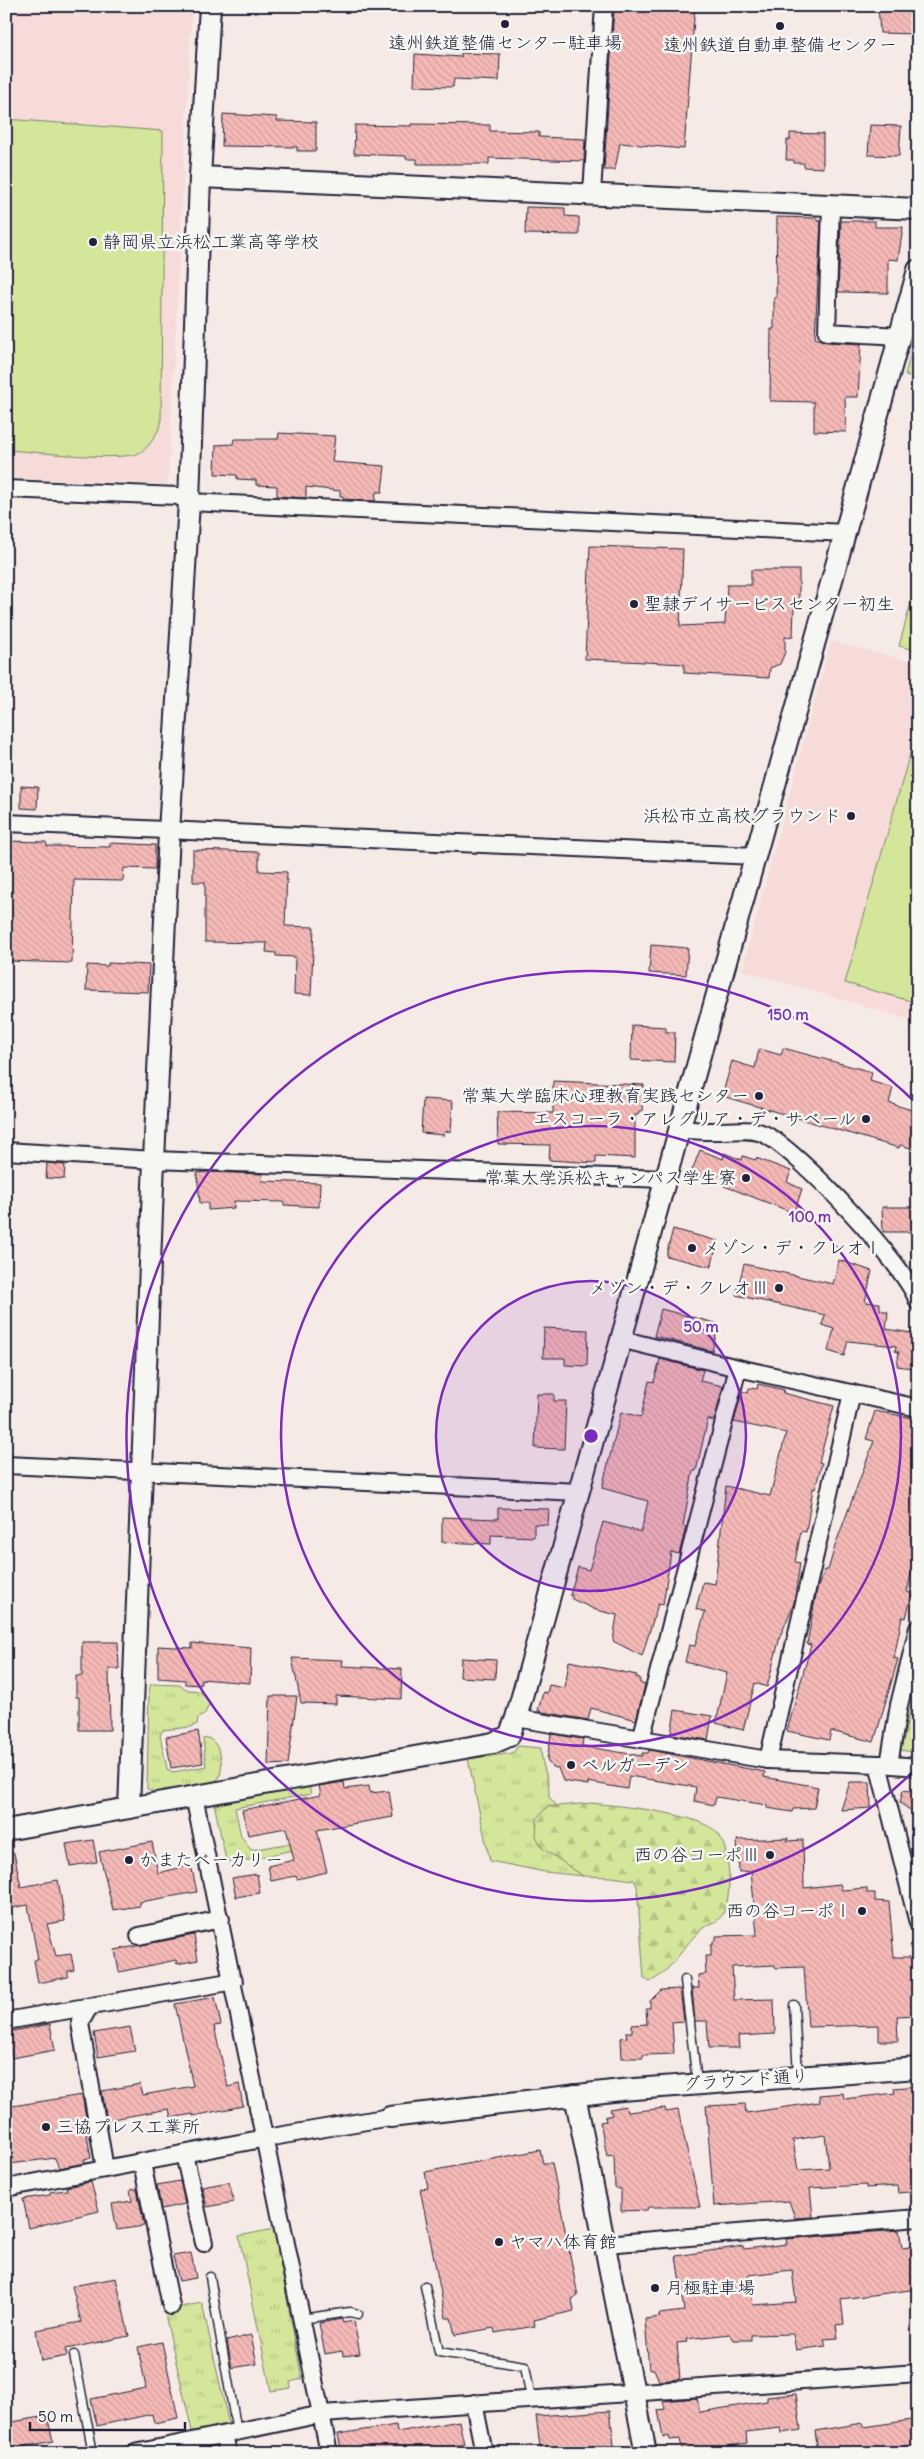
<svg xmlns="http://www.w3.org/2000/svg" width="924" height="2459" font-family="Delius,'Klee One',sans-serif">
<defs>
<pattern id="grass-tufts" width="24" height="20" patternUnits="userSpaceOnUse" patternTransform="scale(1.25)"><rect width="24" height="20" fill="#d3e69a"/><path d="M3 7l-1-3M5 7V3M7 7l1-3M15 17l-1-3M17 17v-4M19 17l1-3" fill="none" stroke="#b5c586"/></pattern>
<pattern id="forest-firs" width="22" height="20" patternUnits="userSpaceOnUse" patternTransform="scale(1.25)"><rect width="22" height="20" fill="#d3e69a"/><path d="M5 1l3.5 6h-7zM16 11l3.5 6h-7z" fill="#b5c586"/></pattern>
<pattern id="building-back-hatch" width="6" height="6" patternUnits="userSpaceOnUse" patternTransform="scale(1.25)"><rect width="6" height="6" fill="#f5b9b6"/><path d="M-1 5l2 2M0 0l6 6M5-1l2 2" fill="none" stroke="#d29f9d"/></pattern>
</defs>
<rect width="100%" height="100%" fill="#f6eae6"/>
<filter id="ink" filterUnits="userSpaceOnUse"><feTurbulence type="fractalNoise" baseFrequency=".02" numOctaves="2"/><feDisplacementMap in="SourceGraphic" scale="10" xChannelSelector="R" yChannelSelector="G"/><feConvolveMatrix kernelMatrix="1 2 1 2 8 2 1 2 1" color-interpolation-filters="sRGB"/></filter>
<g filter="url(#ink)">
<g fill="#f6dbd8">
<polygon points="6,6 192,6 168,484 6,478"/>
<polygon points="831,641 918,663 918,1022 742,970"/>
</g>
<g fill="url(#grass-tufts)" stroke="#7a846a">
<path d="M151,1684l28,1 9,5 13,1 9,12 -6,12 -6,3 -1,6 -6,3 -28,3 -3,5 7,34 6,3 33,-6 -3,-27 6,-1c2,2 6,5 8,9 5,7 7,29 -1,34l-58,12 -11,-4 2,-98z"/>
<polygon points="914,1693 918,1694 918,1753 901,1750"/>
<path d="M518,1746l23,2c0,20 9,28 8,49l8,9 -10,1 17,54 19,15 -38,-4 -55,-11 -22,-102 45,-6z"/>
<polygon points="309,1786 311,1794 235,1808 241,1836 251,1850 292,1843 292,1850 236,1863 226,1860 214,1803"/>
<polygon points="274,2229 302,2379 290,2382 291,2388 271,2391 239,2236"/>
<polygon points="202,2303 229,2425 192,2431 164,2310"/>
</g>
<path fill="url(#forest-firs)" stroke="#7a846a" d="M592,1803c26,3 113,10 127,32 7,11 9,27 10,40 0,13 0,34 -10,44 -4,4 -12,6 -16,9 -20,16 -29,42 -53,54l-6,-4 -7,-92 -3,-6 -24,-3 -27,-1 -41,-28 -6,-12 1,-18 10,-11z"/>
<g fill="#d3e69a" stroke="#7a846a">
<path d="M6,119l157,12 -2,293c-5,11 -10,21 -20,28 -16,11 -111,-1 -135,-2z"/>
<polygon points="918,325 918,379 905,375"/>
<polygon points="918,577 918,651 899,646"/>
<polygon points="918,725 918,1003 845,983"/>
</g>
<g fill="url(#building-back-hatch)" stroke="#22223b" fill-rule="evenodd">
<polygon points="614,6 695,6 684,149 620,143 615,170 604,170"/>
<polygon points="878,6 918,6 918,34 880,33"/>
<polygon points="461,53 500,54 499,81 454,79 453,87 414,86 415,54 461,57"/>
<polygon points="223,114 277,117 277,121 316,122 316,151 297,151 297,147 222,146"/>
<polygon points="411,124 490,125 490,131 539,132 539,137 585,139 584,161 489,158 489,164 417,164 417,159 406,159 406,156 354,154 355,125 411,126"/>
<polygon points="870,125 901,126 899,156 868,155"/>
<polygon points="790,133 823,134 823,168 804,167 804,163 794,163 794,160 786,160 787,140 790,140"/>
<polygon points="526,207 565,208 565,216 579,217 579,235 525,234"/>
<polygon points="777,217 817,218 817,221 821,221 815,338 826,342 861,344 858,397 845,397 846,432 814,431 814,402 770,401 771,329 774,329 774,298 776,298"/>
<polygon points="841,221 875,221 875,227 903,227 898,260 888,259 888,293 838,292"/>
<polygon points="279,433 335,436 332,462 385,466 382,492 376,492 375,501 343,499 343,496 340,496 340,491 306,487 306,498 277,496 277,486 256,485 256,480 237,479 237,475 215,474 216,445 233,444 234,439 278,439"/>
<polygon points="590,546 683,549 680,626 725,624 727,585 751,585 751,570 799,570 799,607 794,608 793,636 785,637 785,652 780,664 770,668 769,678 684,673 684,664 585,659"/>
<polygon points="21,786 38,787 37,809 21,808"/>
<polygon points="6,841 46,842 47,846 110,847 110,843 155,845 155,869 124,868 123,881 74,880 72,963 6,961"/>
<polygon points="193,850 259,852 259,871 287,872 285,926 314,927 311,995 294,994 295,957 276,956 276,953 266,952 267,943 205,942 205,882 193,882"/>
<polygon points="651,945 688,948 686,975 649,973"/>
<polygon points="108,963 149,965 148,992 86,990 87,965 108,966"/>
<polygon points="632,1025 666,1027 666,1032 675,1032 674,1062 631,1060"/>
<polygon points="783,1048 872,1072 870,1081 893,1088 889,1103 918,1112 918,1150 900,1145 899,1148 722,1096 732,1061 755,1068 759,1049 781,1055"/>
<polygon points="553,1081 644,1085 642,1111 639,1111 638,1115 635,1115 635,1158 596,1156 596,1163 549,1160 550,1145 498,1144 497,1112 553,1113"/>
<polygon points="423,1099 453,1101 451,1131 445,1132 444,1135 421,1133"/>
<polygon points="700,1150 723,1159 724,1153 742,1160 743,1156 755,1160 756,1158 791,1171 787,1182 802,1189 794,1213 691,1173"/>
<polygon points="47,1163 65,1165 64,1179 46,1178"/>
<polygon points="207,1172 263,1174 262,1181 320,1183 319,1207 284,1205 284,1202 234,1201 234,1208 208,1210 208,1203 200,1203 197,1173"/>
<polygon points="882,1207 918,1207 918,1232 883,1232"/>
<polygon points="673,1229 718,1241 711,1267 666,1256"/>
<polygon points="839,1260 872,1271 865,1302 880,1303 880,1310 888,1312 886,1329 918,1334 918,1369 897,1366 899,1352 895,1351 896,1346 848,1341 844,1356 828,1351 834,1329 822,1325 825,1315 736,1295 744,1264 833,1284"/>
<polygon points="661,1309 719,1324 712,1351 654,1336"/>
<polygon points="544,1328 588,1330 587,1366 565,1365 565,1358 543,1358"/>
<polygon points="660,1359 703,1370 700,1381 723,1386 715,1418 713,1421 708,1419 696,1471 693,1471 683,1526 686,1527 679,1554 671,1552 663,1605 658,1604 642,1656 613,1641 617,1615 596,1610 572,1599 572,1595 570,1595 578,1567 589,1570 603,1522 641,1532 648,1501 602,1488 621,1412 641,1417 649,1381 654,1382"/>
<polygon points="758,1384 784,1390 783,1393 834,1406 819,1462 822,1463 815,1489 813,1488 806,1532 801,1531 795,1562 800,1563 794,1603 780,1637 767,1687 755,1683 743,1730 716,1723 727,1673 685,1662 689,1645 695,1646 705,1612 696,1609 703,1582 715,1584 726,1486 770,1496 786,1433 734,1422 742,1391 748,1393 749,1388 757,1389"/>
<polygon points="537,1394 554,1394 554,1401 566,1401 564,1449 535,1448"/>
<polygon points="875,1411 918,1419 918,1563 914,1562 907,1592 912,1594 906,1618 902,1617 894,1658 898,1659 874,1742 831,1731 829,1740 787,1731 811,1645 807,1644 817,1589 825,1570 828,1570 836,1543 874,1441 866,1439"/>
<polygon points="498,1508 549,1509 548,1525 534,1524 534,1537 491,1535 491,1544 442,1542 442,1517 498,1519"/>
<polygon points="82,1642 118,1642 119,1669 109,1669 110,1730 79,1730 79,1697 76,1697 76,1676 82,1676"/>
<polygon points="192,1643 251,1648 250,1683 201,1679 201,1685 185,1684 185,1680 158,1678 158,1646 192,1648"/>
<polygon points="292,1658 343,1660 342,1666 402,1669 401,1699 336,1696 336,1704 301,1703"/>
<polygon points="461,1658 496,1660 495,1679 460,1677"/>
<polygon points="569,1661 637,1675 636,1677 640,1678 640,1683 645,1685 636,1720 591,1708 588,1720 538,1711 543,1692 547,1693 549,1685 565,1688"/>
<polygon points="270,1696 297,1696 288,1764 268,1765"/>
<polygon points="675,1710 712,1716 708,1740 671,1734"/>
<polygon points="198,1731 203,1763 171,1768 166,1737"/>
<polygon points="551,1734 583,1739 582,1746 642,1756 642,1753 648,1753 649,1750 765,1772 764,1777 818,1787 814,1808 793,1809 792,1812 767,1808 767,1805 716,1797 714,1805 694,1801 696,1787 629,1776 627,1789 588,1782 588,1785 563,1781 558,1768 552,1767 547,1760"/>
<polygon points="344,1782 345,1789 369,1786 370,1793 389,1791 393,1817 317,1830 327,1872 297,1879 296,1876 271,1881 268,1866 294,1860 286,1828 248,1835 242,1810 321,1795 319,1786"/>
<polygon points="850,1782 870,1782 871,1808 841,1810"/>
<polygon points="903,1790 918,1792 918,1816 900,1803"/>
<polygon points="788,1838 787,1841 803,1840 804,1888 840,1884 842,1890 867,1888 867,1893 875,1893 875,1901 889,1902 894,1957 913,1957 913,1967 918,1967 918,2015 897,2016 898,2041 879,2041 879,2025 808,2027 804,1967 775,1968 775,1965 732,1967 734,2000 774,1999 775,2034 738,2036 739,2048 709,2048 707,2021 695,2021 692,1988 699,1988 698,1975 706,1974 705,1956 711,1956 711,1945 713,1945 713,1941 716,1941 716,1936 757,1935 751,1871 739,1872 737,1840"/>
<polygon points="93,1840 97,1862 70,1866 66,1844"/>
<polygon points="152,1842 158,1873 191,1865 197,1892 140,1902 140,1906 113,1910 99,1852"/>
<polygon points="14,1853 21,1887 58,1880 65,1921 47,1924 56,1956 71,1954 74,1970 68,1971 68,1977 38,1983 34,1960 38,1960 28,1905 6,1909 6,1854"/>
<polygon points="257,1874 260,1893 236,1897 232,1878"/>
<polygon points="194,1935 198,1960 177,1964 176,1960 119,1972 115,1950"/>
<polygon points="680,1989 684,2021 672,2022 674,2054 643,2055 643,2058 622,2058 621,2038 627,2037 626,2032 632,2032 632,2025 647,2024 646,2008 650,2008 650,2001 661,1990"/>
<polygon points="215,1997 221,2025 214,2026 228,2087 239,2084 243,2106 193,2116 193,2114 171,2118 169,2109 107,2120 102,2091 140,2084 143,2095 193,2086 175,2004"/>
<polygon points="50,2024 55,2050 12,2058 7,2032"/>
<polygon points="130,2027 135,2051 98,2057 94,2033"/>
<path d="M918,2086v105l-20,2 -1,-7 -31,2v-3l-56,3 3,29 -18,1 -6,-17 -75,5 -8,-100 39,-2 1,9 74,-11 -1,-7 24,-2 1,6 51,-6 -1,-5zM825,2135l4,33 -31,2 -5,-30z"/>
<polygon points="82,2095 87,2123 85,2124 91,2158 84,2159 85,2163 59,2168 55,2158 10,2164 6,2148 6,2107"/>
<polygon points="626,2106 628,2112 665,2108 666,2112 678,2110 700,2207 648,2207 647,2210 621,2211 621,2189 615,2188 614,2155 607,2156 600,2122 606,2121 605,2117 612,2115 610,2109"/>
<polygon points="540,2150 543,2163 552,2163 578,2296 572,2299 574,2311 534,2320 535,2326 495,2333 494,2328 455,2335 451,2318 446,2318 420,2189 428,2188 425,2172"/>
<polygon points="180,2181 185,2204 161,2209 157,2185"/>
<polygon points="91,2182 99,2211 29,2228 23,2199 50,2195 50,2192 67,2190 66,2187"/>
<polygon points="229,2182 234,2202 207,2207 202,2187"/>
<polygon points="137,2189 144,2226 117,2230 112,2204 132,2201 130,2190"/>
<path d="M899,2230l3,18 16,-2v43l-77,10 3,25 -8,1 2,13 -14,1 2,7 -30,4 -3,-16 -42,1v5h-17l-4,-6 -44,5 1,3 -10,1 3,36 -21,2 -5,-12 -5,1 -4,-51 15,-2 -1,-3 25,-3 -8,-55 67,-10 1,3 43,-5 -1,-5zM792,2270l4,32 -43,3 -5,-30z"/>
<polygon points="191,2253 196,2278 179,2281 173,2256"/>
<polygon points="116,2278 129,2336 66,2349 67,2356 41,2361 36,2330 81,2322 72,2286"/>
<polygon points="342,2319 343,2323 354,2321 360,2354 343,2356 342,2351 325,2354 319,2323"/>
<polygon points="251,2335 257,2364 232,2368 227,2341"/>
<polygon points="162,2342 178,2418 154,2423 152,2414 97,2426 91,2399 146,2388 138,2347"/>
<polygon points="796,2394 801,2430 782,2433 781,2428 746,2432 747,2443 706,2450 706,2453 683,2453 680,2439 670,2440 669,2436 663,2438 658,2410 665,2409 663,2401 697,2398 700,2412 767,2401 767,2397"/>
<polygon points="610,2411 615,2453 541,2453 536,2416"/>
<polygon points="47,2416 53,2441 6,2450 6,2423"/>
<polygon points="918,2419 918,2444 867,2453 818,2453 815,2431 863,2423 864,2427"/>
<polygon points="459,2421 464,2444 453,2446 454,2453 342,2453 338,2434 396,2425 397,2432"/>
</g>
<g fill="none" stroke-linecap="round" stroke-linejoin="round">
<defs>
<g id="service">
<polyline points="685,1980 697,2083"/>
<polyline points="794,2005 798,2075"/>
<polyline points="210,2277 237,2432"/>
<polyline points="425,2286 439,2352 525,2366 531,2399"/>
<polyline points="301,2319 350,2312 358,2314"/>
<polyline points="74,2355 93,2453"/>
</g>
<g id="minor">
<polyline points="592,193 604,6"/>
<polyline points="831,206 827,332 901,336"/>
<polyline points="6,489 178,496 189,502 846,533"/>
<polyline points="6,823 756,856"/>
<path d="M680,1129c10,1 20,2 30,2 16,1 39,-4 54,3 34,16 144,134 154,168"/>
<polyline points="6,1151 154,1160 665,1179"/>
<polyline points="620,1339 738,1368 641,1739"/>
<polyline points="738,1368 918,1408"/>
<polyline points="6,1465 579,1492"/>
<polyline points="516,1718 768,1760 878,1764 918,1923"/>
<polyline points="768,1760 852,1393"/>
<polyline points="880,1764 918,1767"/>
<polyline points="889,1764 899,1705 918,1628"/>
<polyline points="194,1796 329,2453"/>
<polyline points="139,1936 221,1919"/>
<polyline points="89,2007 80,2023 105,2169"/>
<polyline points="6,2021 234,1981"/>
<polyline points="184,2154 204,2243"/>
<polyline points="142,2163 171,2306"/>
<polyline points="6,2188 266,2138 390,2117"/>
<polyline points="606,2244 918,2218"/>
<polyline points="474,2403 484,2453"/>
<polyline points="224,2435 228,2453"/>
<polyline points="135,2453 322,2414 918,2373"/>
</g>
<g id="tertiary">
<polyline points="200,177 918,209"/>
<polyline points="129,1808 154,1160 169,832 189,502 200,177 210,6"/>
<polyline points="6,1830 493,1743 509,1736 516,1718 918,270"/>
<polyline points="575,2095 646,2453"/>
<polyline points="390,2117 621,2090 918,2068"/>
</g>
</defs>
<use href="#service" stroke="#22223b" stroke-width="11"/>
<use href="#minor" stroke="#22223b" stroke-width="20"/>
<use href="#tertiary" stroke="#22223b" stroke-width="24"/>
<use href="#service" stroke="#f6f6f2" stroke-width="8"/>
<use href="#minor" stroke="#f6f6f2" stroke-width="16"/>
<use href="#tertiary" stroke="#f6f6f2" stroke-width="20"/>
</g>
</g>
<circle cx="591" cy="1436" r="155" fill="#7b2cbf" fill-opacity=".12"/>
<g fill="none" stroke="#7b2cbf" stroke-width="2.5">
<circle cx="591" cy="1436" r="155"/>
<circle cx="591" cy="1436" r="310"/>
<path d="M917 1768A465 465 0 1 1 917 1104"/>
</g>
<g fill="#22223b" stroke="#f6f6f2" stroke-width="2">
<circle cx="505" cy="24" r="5"/>
<circle cx="780" cy="26" r="5"/>
<circle cx="93" cy="242" r="5"/>
<circle cx="634" cy="604" r="5"/>
<circle cx="851" cy="816" r="5"/>
<circle cx="759" cy="1096" r="5"/>
<circle cx="866" cy="1119" r="5"/>
<circle cx="746" cy="1178" r="5"/>
<circle cx="692" cy="1248" r="5"/>
<circle cx="779" cy="1288" r="5"/>
<circle cx="571" cy="1765" r="5"/>
<circle cx="770" cy="1855" r="5"/>
<circle cx="129" cy="1860" r="5"/>
<circle cx="862" cy="1911" r="5"/>
<circle cx="46" cy="2127" r="5"/>
<circle cx="499" cy="2242" r="5"/>
<circle cx="655" cy="2288" r="5"/>
</g>
<g text-anchor="middle" stroke-width="5" stroke-linejoin="round" paint-order="stroke">
<g font-size="18" fill="#22223b" stroke="#f6f6f2" text-anchor="start">
<text x="505" y="49" text-anchor="middle">遠州鉄道整備センター駐車場</text>
<text x="780" y="51" text-anchor="middle">遠州鉄道自動車整備センター</text>
<text x="103" y="248">静岡県立浜松工業高等学校</text>
<text x="644" y="610">聖隷デイサービスセンター初生</text>
<text x="841" y="822" text-anchor="end">浜松市立高校グラウンド</text>
<text x="749" y="1102" text-anchor="end">常葉大学臨床心理教育実践センター</text>
<text x="856" y="1125" text-anchor="end">エスコーラ・アレグリア・デ・サベール</text>
<text x="736" y="1184" text-anchor="end">常葉大学浜松キャンパス学生寮</text>
<text x="702" y="1254">メゾン・デ・クレオⅠ</text>
<text x="769" y="1294" text-anchor="end">メゾン・デ・クレオⅢ</text>
<text x="581" y="1771">ベルガーデン</text>
<text x="760" y="1861" text-anchor="end">西の谷コーポⅢ</text>
<text x="139" y="1866">かまたベーカリー</text>
<text x="852" y="1917" text-anchor="end">西の谷コーポⅠ</text>
<text x="56" y="2133">三協プレス工業所</text>
<text x="509" y="2248">ヤマハ体育館</text>
<text x="665" y="2294">月極駐車場</text>
</g>
<g font-size="18" fill="#22223b" stroke="#f6f6f2">
<text transform="translate(746 2080) rotate(-4)" y="6">グラウンド通り</text>
</g>
</g>
<circle cx="591" cy="1436" r="8" fill="#7b2cbf" stroke="#f6f6f2" stroke-width="2.5"/>
<g font-size="15" text-anchor="middle" font-weight="bold" fill="#7b2cbf" stroke="#f6f6f2" stroke-width="5" stroke-linejoin="round" paint-order="stroke">
<text x="788" y="1020">150 m</text>
<text x="810" y="1222">100 m</text>
<text x="701" y="1332">50 m</text>
</g>
<rect width="924" height="2459" fill="none" stroke="#f6f6f2" stroke-width="25"/>
<rect x="12" y="12" width="899" height="2434" fill="none" stroke="#22223b" stroke-width="2" filter="url(#ink)"/>
<path d="M30 2422v8h155v-8" fill="none" stroke="#22223b" stroke-width="2.5"/>
<text x="38" y="2422" font-size="15" fill="#22223b" stroke="#f6f6f2" stroke-width="4" paint-order="stroke">50 m</text>
</svg>
